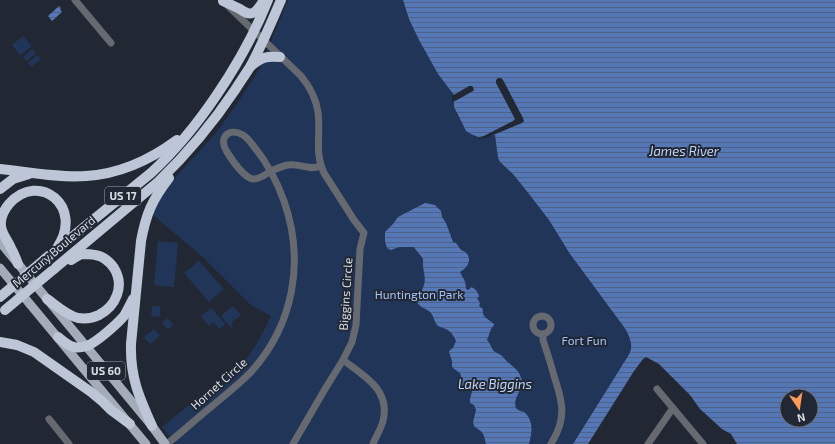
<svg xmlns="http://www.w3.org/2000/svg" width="835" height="444" font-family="'Exo 2',sans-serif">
<defs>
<pattern id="water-rules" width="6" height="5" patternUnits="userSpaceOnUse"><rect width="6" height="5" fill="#5577b5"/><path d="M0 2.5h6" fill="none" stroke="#4d6288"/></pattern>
</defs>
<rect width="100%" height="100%" fill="#212834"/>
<g fill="#213559">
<path d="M288,0h115l6,19 10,21 19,34 16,21 2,18 10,18 12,6 17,-2 3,23 2,4 13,12 16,20 20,26 21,34 57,77 3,9 1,10 -8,14 -50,80h-397l-14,-17 84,-68c11,-14 18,-28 25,-43l-20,-11 -46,-46 -53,-45 6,-12 12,-19 45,-49 19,-26 19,-29 8,-13z"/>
<polygon points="23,36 32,46 20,55 12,45"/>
<polygon points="32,49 36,53 27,61 23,57"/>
<polygon points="37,55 41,59 31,67 28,63"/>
<polygon points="158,241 178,243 174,287 154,285"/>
<polygon points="199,261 224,289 209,302 184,273"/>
<polygon points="152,306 160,306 160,317 151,316"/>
<polygon points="233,306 241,315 231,323 233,326 231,328 221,316"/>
<polygon points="211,308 225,324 219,329 214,322 209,326 201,316"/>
<polygon points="168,318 173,325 170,328 166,328 162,322"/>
<polygon points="154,329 160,336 150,344 144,337"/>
</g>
<g fill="url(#water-rules)" fill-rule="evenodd">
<path d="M403,0h432v444h-98l-6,-10 -9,-5 -22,-20 -10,-14 -31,-31 -13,-7 -3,2 -9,12 -46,73h-15l50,-80c3,-5 7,-10 8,-15 1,-7 -3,-16 -7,-22l-54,-73 -21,-34 -20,-26 -16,-20 -13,-12 -2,-4 -3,-23 -17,2 -7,-3 -5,-3 -12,-24v-12l-16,-21 -19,-34 -10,-21zM787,396h24v24h-24z"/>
<polygon points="59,6 61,8 60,9 62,12 52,21 48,16"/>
<path d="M425,203l10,2 6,6 1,6 4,6 7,19 3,1 5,7c6,2 10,7 7,14 -1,3 -5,6 -8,8 3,7 6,8 6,17l3,1 2,-3c4,1 8,6 8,10l-2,1 3,5 -1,3 4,3c-2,8 6,10 11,15v1l-3,4 -4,11c3,3 5,10 8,12 2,1 4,2 6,3 3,3 5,6 9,9 6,5 10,8 12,17 1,8 -10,19 -6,27 2,3 6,3 8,4 10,8 8,21 5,32h-43c-3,-13 -2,-10 -12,-18l-1,-4 3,-12 -2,-5 -4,-2c0,-6 1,-7 2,-12l-3,-3 -8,-3 -1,-3 1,-6 -1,-3 -7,-5 -1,-2v-5l-3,-9 1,-2 3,-2 3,-7c-3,-7 -6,-11 -13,-13 -2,-1 -3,-1 -5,-2 -4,-4 -4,-10 -8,-14 -3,-3 -13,-6 -14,-12 0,-3 5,-7 6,-10 5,-11 2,-14 1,-24 0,-2 0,-5 0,-7 -2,-4 -7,-8 -9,-12h-15l-8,3 -4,-2 -2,-7v-9l8,-8 5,-7z"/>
</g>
<g fill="#212834">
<polygon points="498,78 501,78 503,80 523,118 524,121 522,123 486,138 478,139 513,121 515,119 496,83 496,80"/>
<polygon points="469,86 472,86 473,87 474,90 473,91 457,100 452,102 452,96"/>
</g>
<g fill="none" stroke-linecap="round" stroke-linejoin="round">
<g stroke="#666a70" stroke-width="7">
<polyline points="75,0 111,43"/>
<path d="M228,6l73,70c9,11 15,22 17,36 3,22 -4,40 6,61l30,47 10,13 -4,16 -4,76 -4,17 -9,18 -18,29 -32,55"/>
<circle cx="542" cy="325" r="9"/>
<path d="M543,334v6c4,12 8,24 11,36 9,27 13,42 -3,68"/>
<path d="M343,360c21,16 48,30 40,61 -2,8 -7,15 -10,23"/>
<polyline points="657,389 703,444"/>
<polyline points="49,419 69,444"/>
<path d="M167,444c15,-12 29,-25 44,-37 13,-11 27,-22 39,-34 44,-48 55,-112 34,-172 -7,-19 -16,-37 -29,-53 -4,-5 -7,-10 -12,-13 -15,-8 -25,3 -16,17 5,8 18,27 27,27 6,0 12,-5 17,-8 5,-2 11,-5 17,-6 12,-2 20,6 32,1"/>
<polyline points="648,444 673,408"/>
</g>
<g stroke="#a4acb9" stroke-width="9">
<polyline points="0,242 152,426 165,444"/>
<polyline points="0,268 146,444"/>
</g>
<g stroke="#bdc6d6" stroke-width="10">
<path d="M223,1l17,8c13,10 17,2 24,-9"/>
<path d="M251,66c11,-9 15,-10 29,-9"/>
<path d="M0,169c28,3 58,9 86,7 34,-2 64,-16 91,-36"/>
<polyline points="0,189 13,179 29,174"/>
<path d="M45,259l106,-86c25,-23 46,-49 65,-77 21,-31 38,-61 52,-96"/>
<path d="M18,264c-2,-5 -4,-11 -7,-16 -3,-8 -9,-13 -10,-22 -1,-8 3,-16 8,-22 30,-34 76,3 48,44"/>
<path d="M54,269l104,-87c29,-28 55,-59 77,-92 5,-8 10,-15 15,-23 12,-22 21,-44 31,-67"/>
<path d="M47,299c9,6 19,16 31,19 7,1 15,0 21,-3 17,-9 26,-29 15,-47 -5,-7 -11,-12 -19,-13 -4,-1 -9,-1 -13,-1 -4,1 -7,4 -11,6"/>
<path d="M58,337c5,4 10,9 16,10 4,1 9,0 13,-1 10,-4 30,-22 37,-30 3,-5 6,-11 9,-17"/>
<polyline points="0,342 17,345 34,352 91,392 103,402 111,410 130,424"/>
<path d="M152,426c-13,-29 -22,-49 -21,-82l10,-103c5,-27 11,-41 28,-63"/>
</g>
<g stroke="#bdc6d6" stroke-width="10">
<polyline points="0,297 45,259"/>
<polyline points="5,310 54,269"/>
</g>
</g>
<g text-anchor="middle" stroke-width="4" stroke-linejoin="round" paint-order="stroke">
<g fill="#212834" stroke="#a1a7b0" stroke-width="1">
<rect x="105" y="187" width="36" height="18" rx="3"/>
<rect x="87" y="362" width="38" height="18" rx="3"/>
</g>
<g font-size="11" font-weight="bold" fill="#d8dde5">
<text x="123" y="200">US 17</text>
<text x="106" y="375">US 60</text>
</g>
<g font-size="12" fill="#d8dde5" stroke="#212834">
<text transform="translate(54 252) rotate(-40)" y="4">Mercury Boulevard</text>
<text transform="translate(346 294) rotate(-86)" y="4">Biggins Circle</text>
<text transform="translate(219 384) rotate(-42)" y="4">Hornet Circle</text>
</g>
<g font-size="12" fill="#a6c3f7" stroke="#212834">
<text x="419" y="299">Huntington Park</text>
<text x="584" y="345">Fort Fun</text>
</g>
<g font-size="13" font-style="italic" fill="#c2d6f9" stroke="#212834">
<text x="684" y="156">James River</text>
<text x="495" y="389">Lake Biggins</text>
</g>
</g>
<g transform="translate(799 408) rotate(167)"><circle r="19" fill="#212834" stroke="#6a707b"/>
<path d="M0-3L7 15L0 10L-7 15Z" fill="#ff9b5a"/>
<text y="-6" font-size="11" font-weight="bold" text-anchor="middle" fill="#d8dde5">N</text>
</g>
</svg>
